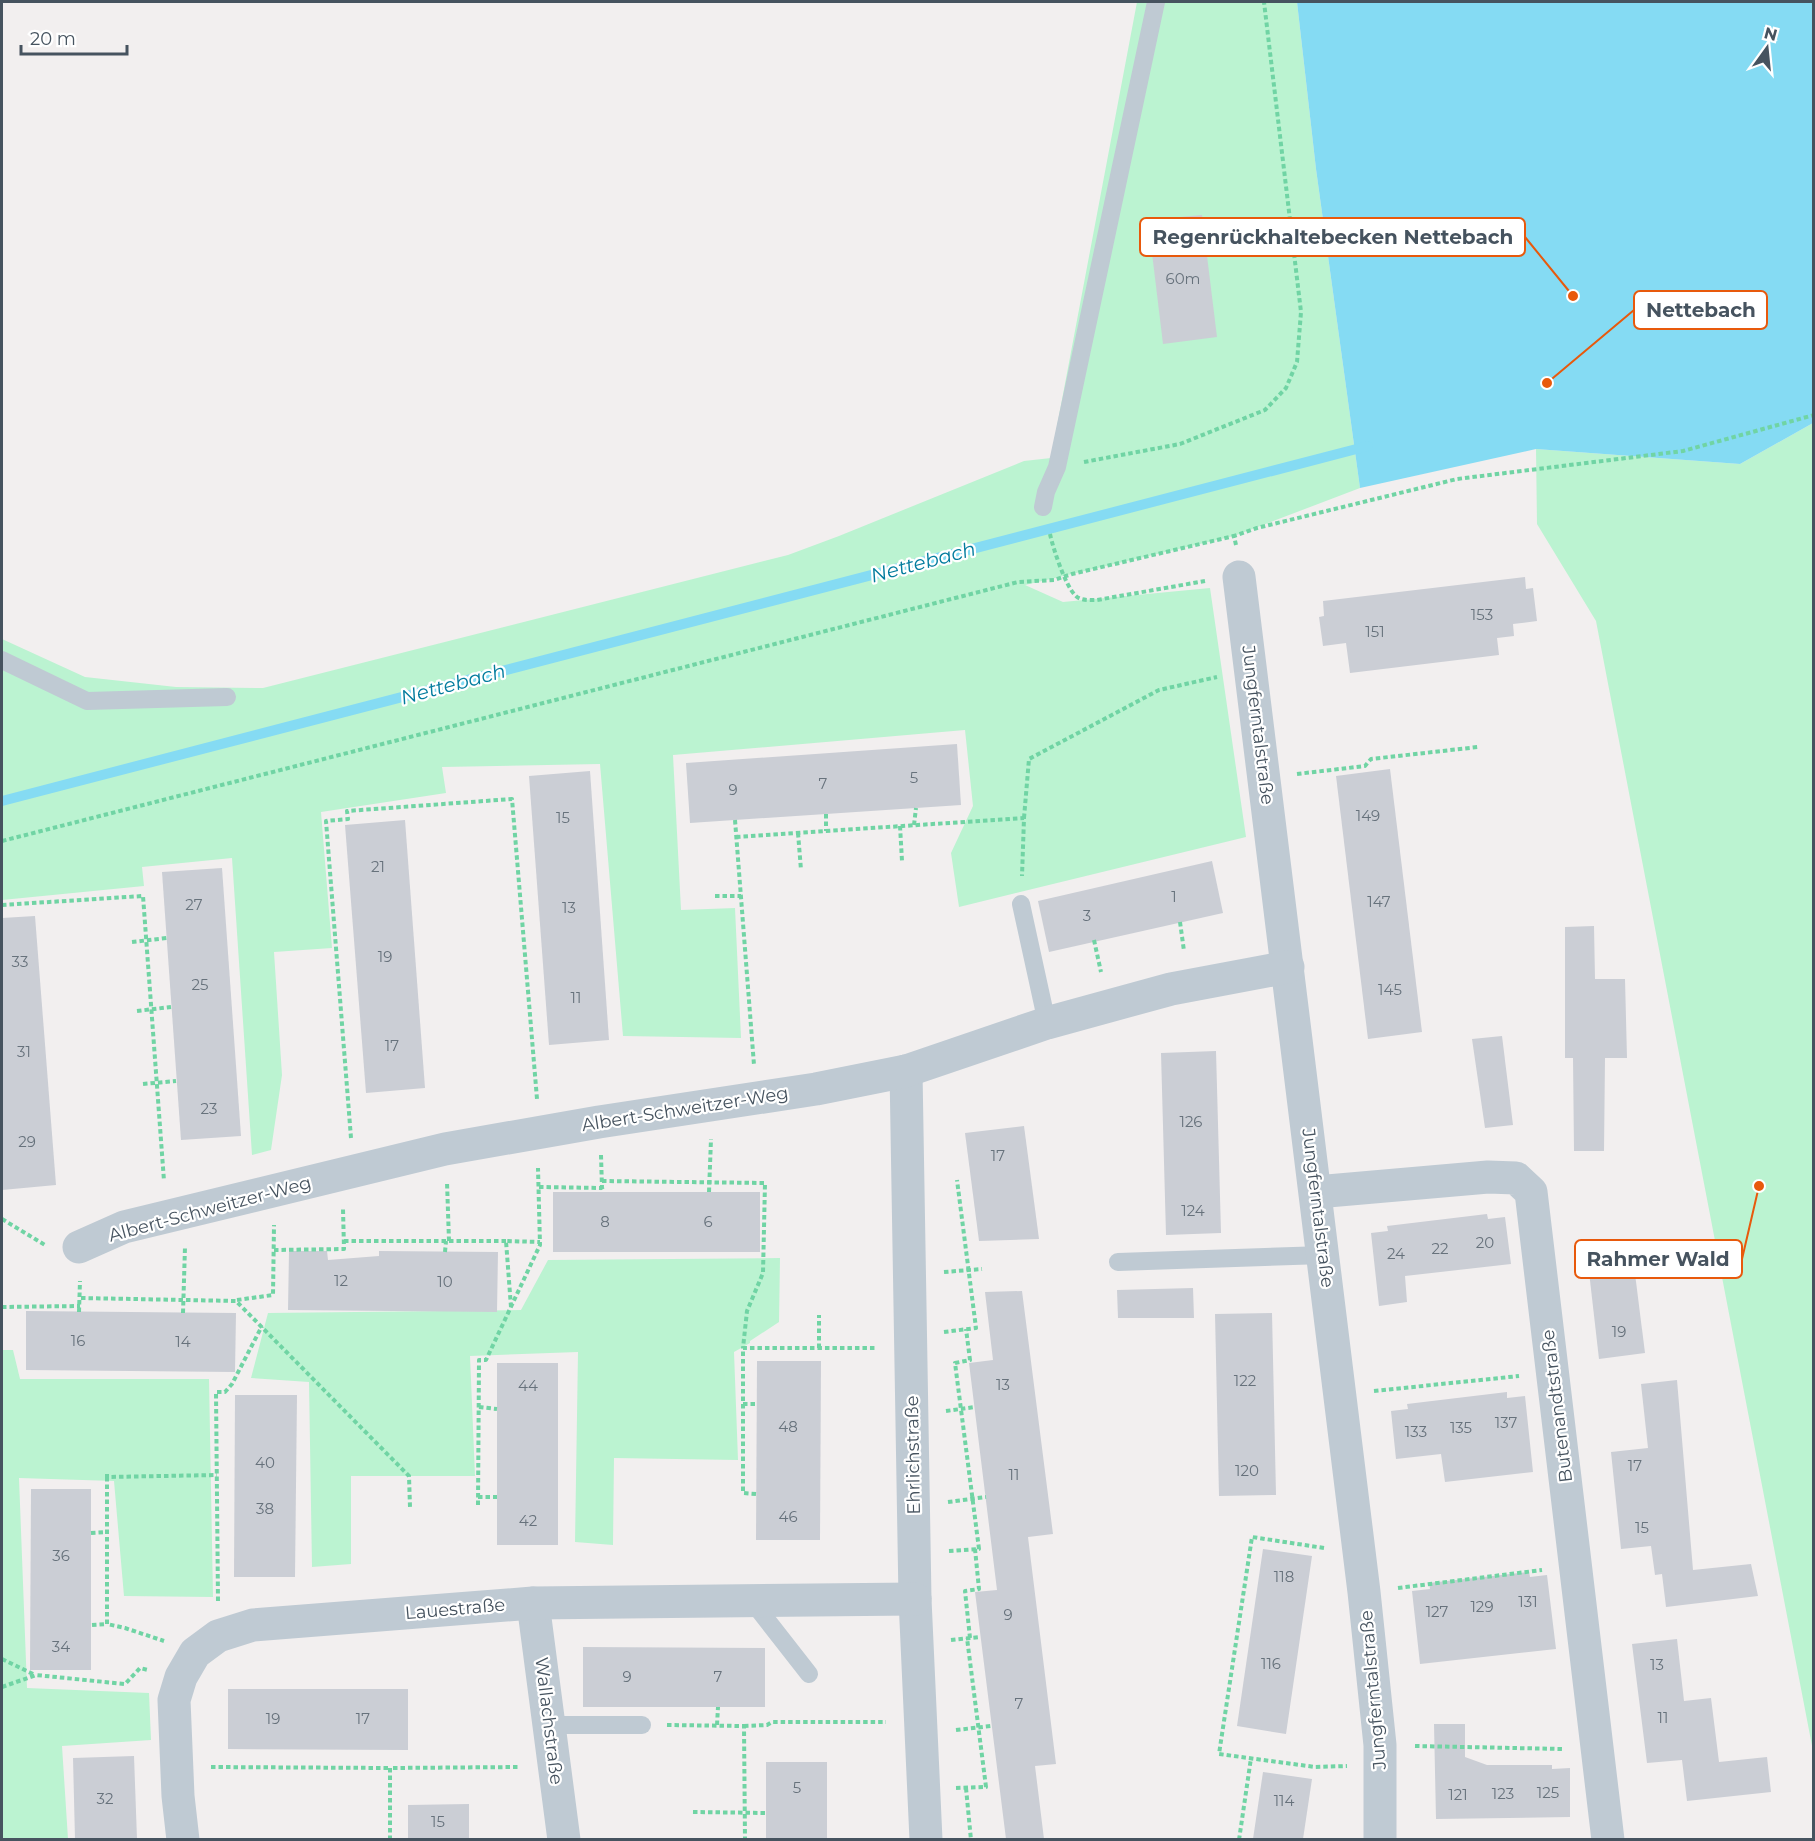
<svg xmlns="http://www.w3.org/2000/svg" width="1815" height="1841" font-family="Montserrat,sans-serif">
<rect width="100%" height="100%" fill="#f2efef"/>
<g fill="#bbf3d1">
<polygon points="1137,2 1297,2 1316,169 1360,488 1234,536 1025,585 1063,602 1210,588 1246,837 959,907 951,853 973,806 965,730 673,755 681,910 735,908 741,1038 623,1036 600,764 442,767 446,793 321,812 332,948 274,952 282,1075 271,1150 252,1155 232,858 142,867 144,886 2,900 2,639 85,677 176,687 263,688 788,555 839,536 1024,461 1051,458"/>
<polygon points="1813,423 1813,1751 1596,621 1537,524 1536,449 1740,464"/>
<polygon points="780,1258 779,1322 750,1341 750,1343 734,1352 738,1460 614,1458 613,1545 575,1542 578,1352 470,1356 475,1476 351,1476 351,1564 312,1567 309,1382 251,1378 268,1313 521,1310 548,1260"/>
<polygon points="2,1350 13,1350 20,1379 209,1379 213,1597 124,1596 114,1481 19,1478 27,1688 149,1693 151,1740 62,1746 68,1839 2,1839"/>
</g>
<polygon fill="#85dbf3" points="1297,2 1813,2 1813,423 1740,464 1536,449 1360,488 1316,169"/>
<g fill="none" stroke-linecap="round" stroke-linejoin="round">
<polyline stroke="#85dbf3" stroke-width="10" points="2,801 1368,446"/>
</g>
<g fill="#cbced5">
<polygon points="1202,215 1217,337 1163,344 1148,220"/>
<polygon points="1525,577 1526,589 1533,588 1537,621 1513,624 1514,636 1497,638 1499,655 1350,673 1346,643 1323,646 1319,617 1324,616 1323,601"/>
<polygon points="957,744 961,805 690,823 686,763"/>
<polygon points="1390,769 1422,1032 1368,1039 1336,776"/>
<polygon points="590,771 609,1040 549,1045 529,776"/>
<polygon points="405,820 425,1088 366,1093 345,825"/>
<polygon points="1212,861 1223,913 1049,952 1038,901"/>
<polygon points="222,868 241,1136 181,1140 162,872"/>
<polygon points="35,916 56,1185 2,1190 2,918"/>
<polygon points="1594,926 1595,979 1625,979 1627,1058 1605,1058 1604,1151 1574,1151 1573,1058 1565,1058 1565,927"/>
<polygon points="1502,1036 1513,1125 1485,1128 1472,1039"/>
<polygon points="1216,1051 1221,1233 1166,1235 1161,1053"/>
<polygon points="1024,1126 1039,1239 979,1241 965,1133"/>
<rect x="553" y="1192" width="207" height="60"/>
<polygon points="1487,1214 1488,1219 1505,1217 1511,1264 1405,1276 1407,1302 1379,1306 1371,1233 1388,1231 1387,1226"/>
<polygon points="289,1251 327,1251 328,1260 379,1256 379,1251 498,1252 497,1312 288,1310"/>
<polygon points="1633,1258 1645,1353 1599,1359 1588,1263"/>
<polygon points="1193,1288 1194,1318 1118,1318 1117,1290"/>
<polygon points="1022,1291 1053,1534 1028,1537 1056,1764 1035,1766 1044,1839 1006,1839 975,1592 997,1590 969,1363 993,1360 985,1292"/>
<polygon points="26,1311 236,1313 235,1372 26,1370"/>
<polygon points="1272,1313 1276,1495 1219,1496 1215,1314"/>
<polygon points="757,1361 821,1361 820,1540 756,1540"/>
<rect x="497" y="1363" width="61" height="182"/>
<polygon points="1677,1380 1693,1570 1751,1564 1758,1596 1666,1607 1662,1574 1655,1575 1651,1546 1621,1549 1611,1452 1648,1448 1641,1384"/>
<polygon points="1507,1392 1507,1398 1525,1396 1533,1472 1445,1482 1441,1454 1396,1459 1391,1411 1408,1409 1407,1404"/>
<polygon points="235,1395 297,1395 295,1577 234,1577"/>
<polygon points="31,1489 91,1489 91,1670 30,1670"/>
<polygon points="1263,1549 1312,1556 1286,1734 1237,1726"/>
<polygon points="1529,1572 1530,1577 1547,1575 1556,1649 1420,1664 1412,1591 1430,1589 1429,1583"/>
<polygon points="1677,1639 1684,1701 1711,1698 1719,1762 1767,1757 1771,1792 1687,1801 1682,1760 1647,1763 1632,1644"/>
<polygon points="583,1647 765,1648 765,1707 583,1707"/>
<polygon points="228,1689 408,1689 408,1750 228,1749"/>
<polygon points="1434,1724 1465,1724 1465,1757 1487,1765 1552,1765 1552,1769 1570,1768 1570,1817 1436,1819"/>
<polygon points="134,1756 137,1839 75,1839 73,1758"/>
<rect x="766" y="1762" width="61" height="77"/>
<polygon points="1263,1772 1312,1779 1303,1839 1253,1839"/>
<polygon points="469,1804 469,1839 408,1839 408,1805"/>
</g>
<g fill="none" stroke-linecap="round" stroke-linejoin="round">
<g stroke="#70d4a4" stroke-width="4" stroke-dasharray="4.5 3" stroke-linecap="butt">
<polyline points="1084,462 1180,444 1265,410 1286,388 1297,362 1301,312 1264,2"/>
<path d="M1050,534c3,14 15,51 25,61 5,6 14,5 22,5l108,-19"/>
<polyline points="1236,545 1234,536 1257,528 1457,479 1683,451 1814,415"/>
<polyline points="1297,774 1365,766 1371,759 1478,747"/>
<polyline points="826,814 826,831"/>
<polyline points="1024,818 1029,759 1159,690 1217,677"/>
<polyline points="735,820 754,1065"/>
<polyline points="914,825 916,808"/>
<polyline points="900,826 902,861"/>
<polyline points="798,833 801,870"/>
<polyline points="736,837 1024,818 1022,876"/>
<polyline points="2,841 1018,582 1054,580 1072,574 1234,536"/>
<polyline points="715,896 741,896"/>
<polyline points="2,905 143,896 164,1181"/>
<polyline points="1180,922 1184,951"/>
<polyline points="1094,940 1101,972"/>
<polyline points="132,942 167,938"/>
<polyline points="137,1011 171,1007"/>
<polyline points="143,1084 176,1081"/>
<polyline points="351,1138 326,821 348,819 347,811 512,799 537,1099"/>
<polyline points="601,1155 602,1188 604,1192"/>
<polyline points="602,1181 765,1183 763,1273 747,1311 743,1348"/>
<polyline points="539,1187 602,1188"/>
<polyline points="709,1192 711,1139"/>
<polyline points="2,1219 45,1245"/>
<polyline points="344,1241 449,1241 447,1182"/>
<polyline points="449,1241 506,1241"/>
<polyline points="274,1250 344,1249 343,1209"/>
<polyline points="445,1252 446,1241"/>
<polyline points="944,1272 982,1269"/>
<polyline points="81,1298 236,1301 409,1476 410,1507"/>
<polyline points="237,1300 273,1295 274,1225"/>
<polyline points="2,1307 80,1306"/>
<polyline points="511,1307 506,1241 540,1242"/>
<polyline points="79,1312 80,1281"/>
<polyline points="183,1313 185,1247"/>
<polyline points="944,1332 976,1328 957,1180"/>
<polyline points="819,1348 819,1315"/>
<polyline points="1374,1391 1519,1376"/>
<polyline points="743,1404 757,1404"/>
<polyline points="479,1407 497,1409"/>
<polyline points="946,1411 975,1407"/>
<polyline points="107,1474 107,1477 217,1475"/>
<polyline points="107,1477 107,1624 125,1628 164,1641"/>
<polyline points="756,1494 743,1493 743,1348 877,1348"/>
<polyline points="478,1497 497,1497"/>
<polyline points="948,1502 986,1497"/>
<polyline points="478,1505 479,1360 486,1360 540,1245 538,1168"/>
<polyline points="91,1533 107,1532"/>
<polyline points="1324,1548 1252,1537 1219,1754 1315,1767 1347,1766"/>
<polyline points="949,1551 979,1549 955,1363 970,1360 966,1329"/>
<polyline points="1398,1588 1542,1570"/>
<polyline points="218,1601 216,1392 225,1392 232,1384 262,1326"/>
<polyline points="92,1625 107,1624"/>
<polyline points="970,1638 965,1591 979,1589 975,1549"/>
<polyline points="951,1640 980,1637"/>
<polyline points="2,1659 35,1675"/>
<polyline points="2,1687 36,1675 125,1684 140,1668 148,1670"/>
<polyline points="667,1725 744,1726 745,1840"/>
<polyline points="717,1725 718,1707"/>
<polyline points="744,1726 767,1725 772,1722 886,1722"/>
<polyline points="956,1730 991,1726"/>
<polyline points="1415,1746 1563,1749"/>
<polyline points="211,1767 390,1768"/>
<polyline points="956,1788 986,1787 967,1638"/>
<polyline points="966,1788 971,1840"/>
<polyline points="693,1812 766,1813"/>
<polyline points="390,1840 390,1768 519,1767"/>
<polyline points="1239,1840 1251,1758"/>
</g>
<g stroke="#bfcad3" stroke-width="18">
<polyline points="1043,507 1046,492 1057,467 1156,2"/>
<polyline points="2,660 87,701 227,697"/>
<polyline points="1021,904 1047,1023"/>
<polyline points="1118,1262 1324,1255"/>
<polyline points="752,1601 809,1674"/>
<polyline points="550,1725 642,1725"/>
</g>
<g stroke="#bfcad3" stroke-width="33">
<polyline points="1239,577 1364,1592 1380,1745 1380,1840"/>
<polyline points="906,1071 915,1599 926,1840"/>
<polyline points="1316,1192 1488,1177 1516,1178 1531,1192 1608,1840"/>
<polyline points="79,1247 124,1227 445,1149 599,1122 816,1089 906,1071 1047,1023 1171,989 1288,967"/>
<polyline points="533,1603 564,1840"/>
<polyline points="183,1840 178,1796 174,1700 181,1677 195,1653 218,1636 253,1625 533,1603 915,1599"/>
</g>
</g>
<g text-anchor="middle" stroke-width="4.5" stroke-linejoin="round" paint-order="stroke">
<g font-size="15" fill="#67727c">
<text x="1183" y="284">60m</text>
<text x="1482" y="620">153</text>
<text x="1375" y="637">151</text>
<text x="914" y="783">5</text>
<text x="823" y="789">7</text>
<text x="733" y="795">9</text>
<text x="1368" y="821">149</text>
<text x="563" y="823">15</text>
<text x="378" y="872">21</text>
<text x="1174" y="902">1</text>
<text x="1379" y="907">147</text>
<text x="194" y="910">27</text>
<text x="569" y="913">13</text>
<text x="1087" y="921">3</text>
<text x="385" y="962">19</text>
<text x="20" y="967">33</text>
<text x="200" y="990">25</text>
<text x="1390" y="995">145</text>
<text x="576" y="1003">11</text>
<text x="392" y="1051">17</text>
<text x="24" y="1057">31</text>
<text x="209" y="1114">23</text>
<text x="1191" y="1127">126</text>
<text x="27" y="1147">29</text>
<text x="998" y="1161">17</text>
<text x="1193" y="1216">124</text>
<text x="605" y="1227">8</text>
<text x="708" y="1227">6</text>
<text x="1485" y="1248">20</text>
<text x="1440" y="1254">22</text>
<text x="1396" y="1259">24</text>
<text x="341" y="1286">12</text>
<text x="445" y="1287">10</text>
<text x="1619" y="1337">19</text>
<text x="78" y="1346">16</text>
<text x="183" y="1347">14</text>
<text x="1245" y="1386">122</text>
<text x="1003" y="1390">13</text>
<text x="528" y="1391">44</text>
<text x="1506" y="1428">137</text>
<text x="788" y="1432">48</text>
<text x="1461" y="1433">135</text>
<text x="1416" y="1437">133</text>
<text x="265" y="1468">40</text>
<text x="1635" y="1471">17</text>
<text x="1247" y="1476">120</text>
<text x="1014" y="1480">11</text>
<text x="265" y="1514">38</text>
<text x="788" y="1522">46</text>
<text x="528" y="1526">42</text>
<text x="1642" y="1533">15</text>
<text x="61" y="1561">36</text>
<text x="1284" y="1582">118</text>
<text x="1528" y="1607">131</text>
<text x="1482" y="1612">129</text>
<text x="1437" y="1617">127</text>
<text x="1008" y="1620">9</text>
<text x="61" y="1652">34</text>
<text x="1271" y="1669">116</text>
<text x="1657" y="1670">13</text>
<text x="627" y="1682">9</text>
<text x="718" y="1682">7</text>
<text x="1019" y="1709">7</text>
<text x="1663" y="1723">11</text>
<text x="273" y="1724">19</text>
<text x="363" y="1724">17</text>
<text x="797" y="1793">5</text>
<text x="1548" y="1798">125</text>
<text x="1503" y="1799">123</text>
<text x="1458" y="1800">121</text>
<text x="105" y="1804">32</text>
<text x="1284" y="1806">114</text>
<text x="438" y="1827">15</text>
</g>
<g font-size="18" fill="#46535f" stroke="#fff">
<text transform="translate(1258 725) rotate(83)" y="6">Jungferntalstraße</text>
<text transform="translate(685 1109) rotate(-9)" y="6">Albert-Schweitzer-Weg</text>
<text transform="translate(1318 1208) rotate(83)" y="6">Jungferntalstraße</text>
<text transform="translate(210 1209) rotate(-15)" y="6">Albert-Schweitzer-Weg</text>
<text transform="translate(1557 1406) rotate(-97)" y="6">Butenandtstraße</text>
<text transform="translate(913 1455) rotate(-91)" y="6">Ehrlichstraße</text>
<text transform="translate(455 1609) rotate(-5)" y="6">Lauestraße</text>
<text transform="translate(1373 1690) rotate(-95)" y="6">Jungferntalstraße</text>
<text transform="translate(549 1721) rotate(83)" y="6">Wallachstraße</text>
</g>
<g font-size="20" font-style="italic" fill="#037c9e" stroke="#fff">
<text transform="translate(923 562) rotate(-15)" y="7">Nettebach</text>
<text transform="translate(453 684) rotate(-15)" y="7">Nettebach</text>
</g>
</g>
<path fill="none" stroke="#e8590c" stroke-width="2" d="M1573 296L1525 237M1547 383L1634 310M1759 1186L1742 1259"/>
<g fill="#e8590c" stroke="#fff" stroke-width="2">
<circle cx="1573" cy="296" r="6"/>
<circle cx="1547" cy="383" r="6"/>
<circle cx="1759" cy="1186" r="6"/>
</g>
<g fill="#fff" stroke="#e8590c" stroke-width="2">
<rect x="1140" y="218" width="385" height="38" rx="6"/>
<rect x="1634" y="291" width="133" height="38" rx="6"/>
<rect x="1575" y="1240" width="167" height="38" rx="6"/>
</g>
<g font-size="20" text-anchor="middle" font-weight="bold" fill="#46535f">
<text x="1333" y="244">Regenrückhaltebecken Nettebach</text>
<text x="1701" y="317">Nettebach</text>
<text x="1658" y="1266">Rahmer Wald</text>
</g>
<rect width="1815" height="1841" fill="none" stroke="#46535f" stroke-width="6"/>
<g transform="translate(1767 48) rotate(15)" stroke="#ffffff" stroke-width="4.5" paint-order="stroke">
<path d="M0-4.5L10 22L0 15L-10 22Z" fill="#46535f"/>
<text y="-9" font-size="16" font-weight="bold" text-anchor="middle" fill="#46535f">N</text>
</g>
<path d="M21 45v9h106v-9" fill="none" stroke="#46535f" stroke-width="3"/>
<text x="30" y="45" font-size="18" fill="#46535f" stroke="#ffffff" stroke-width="4.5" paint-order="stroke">20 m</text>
</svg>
